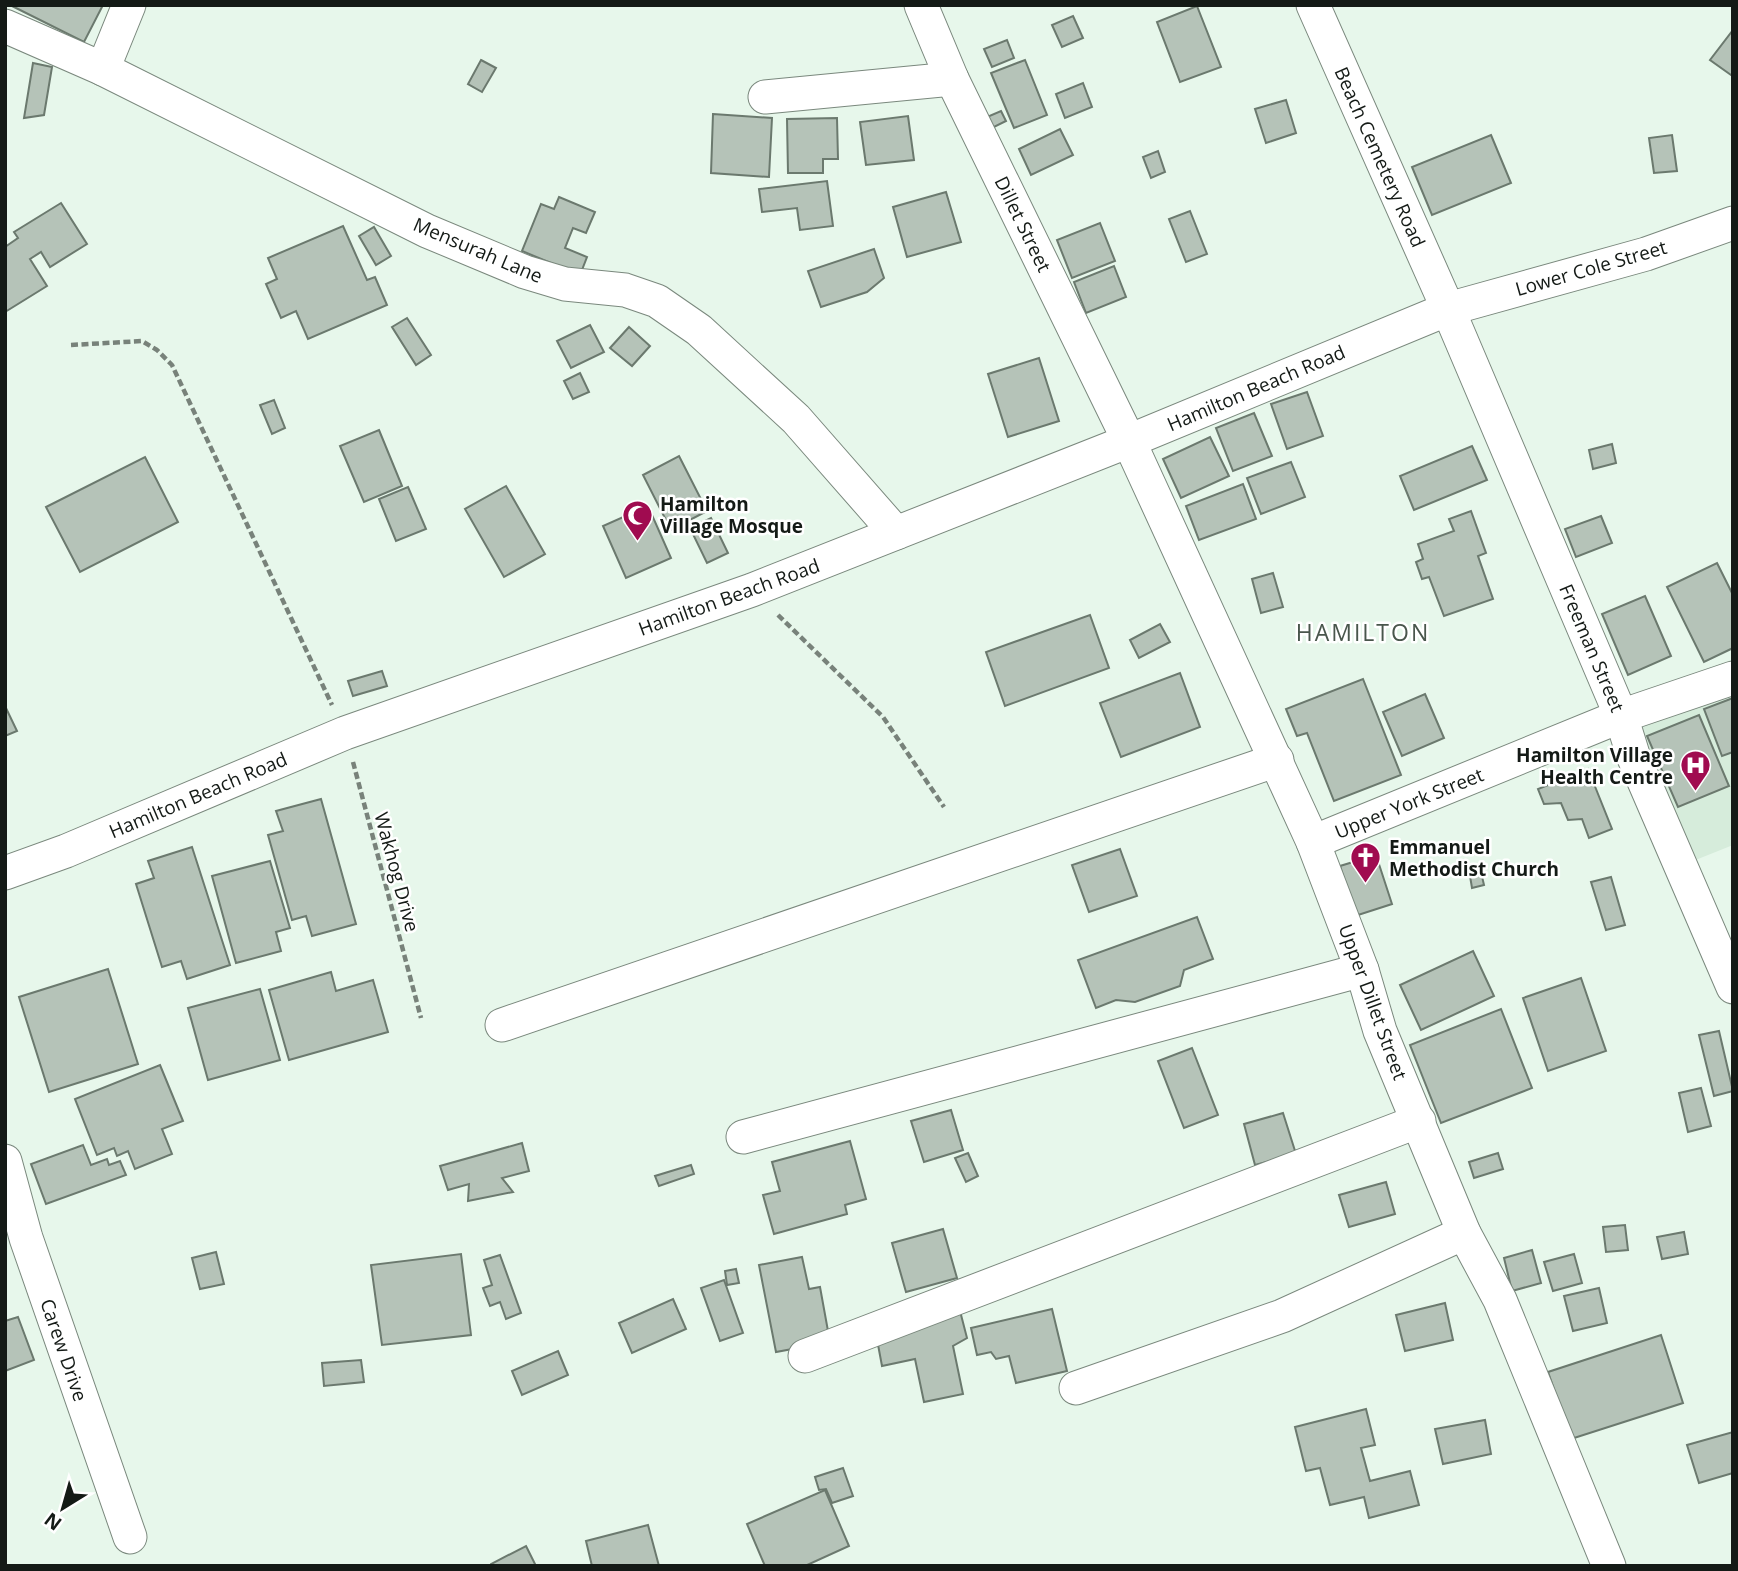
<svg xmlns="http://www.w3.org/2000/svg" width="1738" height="1571" font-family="'Open Sans',sans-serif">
<rect width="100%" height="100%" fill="#e7f7eb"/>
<polygon fill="#d6ecdb" points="1733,688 1733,845 1688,863 1632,726"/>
<g fill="#b5c3b8" stroke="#6b796e" stroke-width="2">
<polygon points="10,5 103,5 84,42"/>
<polygon points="1197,6 1221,67 1180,82 1157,22"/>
<polygon points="1073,16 1083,38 1062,47 1052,25"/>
<polygon points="1733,30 1733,73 1731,75 1710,60"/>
<polygon points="1007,40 1014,58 992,67 984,49"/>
<polygon points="481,60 496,68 482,92 468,84"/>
<polygon points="1025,60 1047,115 1014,128 991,73"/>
<polygon points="33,63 52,67 44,115 24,118"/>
<polygon points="1083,83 1092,107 1065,118 1056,94"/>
<polygon points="1286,100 1296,133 1266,143 1255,109"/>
<polygon points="1001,111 1006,121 992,128 987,117"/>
<polygon points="713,114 772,118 769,177 711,173"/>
<polygon points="908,116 914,160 866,165 860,122"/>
<polygon points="837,118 838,159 823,159 823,173 788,173 787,119"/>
<polygon points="1060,129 1073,155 1031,175 1019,149"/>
<polygon points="1491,135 1511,183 1432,215 1412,167"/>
<polygon points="1672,135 1677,171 1654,173 1649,138"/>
<polygon points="1158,151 1165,172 1151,178 1143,157"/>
<polygon points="827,181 833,226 800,230 797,208 762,212 759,189"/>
<polygon points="946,192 961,242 907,257 893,207"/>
<polygon points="559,197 595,212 586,233 573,228 565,248 587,257 580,275 522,251 541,204 554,209"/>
<polygon points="61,203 87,244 50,267 41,252 30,259 47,286 5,312 5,247 18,238 14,232"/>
<polygon points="1190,211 1207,254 1186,262 1169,219"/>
<polygon points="1100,223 1115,261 1072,278 1057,240"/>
<polygon points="343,226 367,280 375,277 387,305 308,339 296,311 281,318 266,284 277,279 268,258"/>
<polygon points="374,227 391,256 376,265 359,236"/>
<polygon points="874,249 884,278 867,292 821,307 808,271"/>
<polygon points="1114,266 1126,297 1086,313 1074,282"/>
<polygon points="407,318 431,355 416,365 392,327"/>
<polygon points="590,325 604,352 571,368 557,341"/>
<polygon points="629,327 650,346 632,366 610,348"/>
<polygon points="1039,358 1059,421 1008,437 988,374"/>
<polygon points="580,373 589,392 573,399 564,381"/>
<polygon points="1307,392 1323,436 1287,449 1271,404"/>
<polygon points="274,400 285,428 272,434 260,405"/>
<polygon points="1254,413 1272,456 1233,471 1216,428"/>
<polygon points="379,430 402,486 364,502 340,446"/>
<polygon points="1210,437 1229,476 1181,498 1163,459"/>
<polygon points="1612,444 1616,463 1593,469 1589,450"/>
<polygon points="1472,446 1487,480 1414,510 1400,476"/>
<polygon points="679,456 707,511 671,530 643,475"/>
<polygon points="145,457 178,522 80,572 46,507"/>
<polygon points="1291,462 1305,497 1261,514 1247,478"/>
<polygon points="1243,484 1256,519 1199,540 1186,506"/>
<polygon points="506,486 545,554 504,577 465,509"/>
<polygon points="408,487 426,529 396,541 379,499"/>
<polygon points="648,506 671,558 626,578 603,526"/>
<polygon points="1471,511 1486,553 1478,556 1493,599 1444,616 1429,577 1422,579 1416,562 1423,559 1418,544 1454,531 1449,519"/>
<polygon points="1601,516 1612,543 1576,557 1565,529"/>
<polygon points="711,518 728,553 707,563 690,528"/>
<polygon points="1717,563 1733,595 1733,648 1704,662 1667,587"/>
<polygon points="1273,573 1283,607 1261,613 1252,579"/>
<polygon points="1645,596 1671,656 1628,675 1602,614"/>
<polygon points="1090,615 1109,668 1005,706 986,652"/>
<polygon points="1160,624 1170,642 1139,658 1130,640"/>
<polygon points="382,671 387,686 353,696 348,681"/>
<polygon points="1180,673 1200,727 1121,757 1100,703"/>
<polygon points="1363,679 1401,775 1334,801 1307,733 1297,736 1286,709"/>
<polygon points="1425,694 1444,738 1402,756 1383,712"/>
<polygon points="1733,698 1733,752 1722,756 1704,709"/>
<polygon points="5,706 17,731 5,736"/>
<polygon points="1699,715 1729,786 1678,807 1647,736"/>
<polygon points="1588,769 1612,829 1589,838 1582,819 1568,820 1561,803 1544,804 1538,789"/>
<polygon points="321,799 356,924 312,936 306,916 292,920 268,835 283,831 276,811"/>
<polygon points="192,847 230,965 187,979 181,961 162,967 136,884 154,878 148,861"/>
<polygon points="1120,849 1137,896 1089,912 1072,865"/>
<polygon points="1376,855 1392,904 1355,916 1340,866"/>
<polygon points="270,861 290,928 276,932 281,951 236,963 212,876"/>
<polygon points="1480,868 1484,885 1472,888 1469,870"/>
<polygon points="1611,877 1625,925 1606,930 1591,882"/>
<polygon points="1197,917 1213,959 1184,970 1180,986 1135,1002 1116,1000 1096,1008 1078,960"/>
<polygon points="1473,951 1494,996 1421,1030 1400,985"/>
<polygon points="108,969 138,1064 49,1092 19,997"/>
<polygon points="331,972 336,991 373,980 388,1032 289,1060 269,990"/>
<polygon points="1581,978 1606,1051 1548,1071 1523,998"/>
<polygon points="260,989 280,1060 208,1080 188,1008"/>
<polygon points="1501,1009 1532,1088 1441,1123 1410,1045"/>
<polygon points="1719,1031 1733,1091 1714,1096 1699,1035"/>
<polygon points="1192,1048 1218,1115 1184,1128 1158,1061"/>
<polygon points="160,1065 183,1121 162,1129 172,1154 135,1169 128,1151 117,1156 114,1148 97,1155 75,1099"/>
<polygon points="1701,1088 1711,1126 1688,1132 1679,1093"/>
<polygon points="951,1110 963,1150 924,1162 911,1121"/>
<polygon points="1283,1113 1296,1154 1255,1165 1244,1124"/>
<polygon points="850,1141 866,1199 845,1205 847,1214 774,1234 763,1195 780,1191 772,1162"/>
<polygon points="522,1143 529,1171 502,1178 513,1192 468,1201 469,1184 448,1190 440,1166"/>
<polygon points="83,1145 91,1165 107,1159 109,1165 120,1161 126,1175 46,1204 31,1164"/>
<polygon points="968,1153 978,1176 966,1182 955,1158"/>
<polygon points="1498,1153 1503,1169 1474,1178 1469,1162"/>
<polygon points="691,1165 694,1174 659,1186 655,1176"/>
<polygon points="1386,1182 1395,1214 1349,1227 1339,1195"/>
<polygon points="1625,1225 1628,1250 1606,1252 1603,1227"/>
<polygon points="943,1229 957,1278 906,1292 892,1243"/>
<polygon points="1684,1232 1688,1254 1662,1259 1657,1237"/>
<polygon points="1532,1250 1541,1283 1512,1291 1504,1258"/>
<polygon points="216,1252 224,1284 200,1289 192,1258"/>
<polygon points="461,1254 471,1335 382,1345 371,1265"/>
<polygon points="1574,1254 1582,1283 1553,1291 1544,1262"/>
<polygon points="500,1255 521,1313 506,1319 500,1302 490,1306 483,1288 492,1285 484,1260"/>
<polygon points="802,1257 809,1289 820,1287 830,1342 776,1352 759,1265"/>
<polygon points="736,1269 739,1283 727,1285 725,1271"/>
<polygon points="724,1280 743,1333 720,1341 701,1288"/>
<polygon points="1599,1288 1607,1323 1573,1331 1564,1296"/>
<polygon points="673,1299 686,1329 632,1353 619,1323"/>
<polygon points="1445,1303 1453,1340 1405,1351 1396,1315"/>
<polygon points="959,1307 967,1338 953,1346 963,1394 924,1402 915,1359 882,1366 876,1334"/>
<polygon points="1052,1309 1067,1371 1016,1383 1009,1356 996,1359 991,1352 977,1355 971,1328"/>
<polygon points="18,1317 34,1360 5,1371 5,1321"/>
<polygon points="1661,1335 1683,1403 1571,1439 1548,1372"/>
<polygon points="558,1351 568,1375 522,1395 512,1371"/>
<polygon points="361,1360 364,1382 324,1386 322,1363"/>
<polygon points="1366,1409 1375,1445 1361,1448 1370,1481 1410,1471 1419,1505 1369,1518 1364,1497 1330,1505 1320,1468 1306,1471 1295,1427"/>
<polygon points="1485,1420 1491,1454 1443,1464 1435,1429"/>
<polygon points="1733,1432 1733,1473 1699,1483 1687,1445"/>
<polygon points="843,1468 853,1496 832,1503 826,1489 819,1490 815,1477"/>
<polygon points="825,1490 849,1546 805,1566 765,1566 747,1524"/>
<polygon points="648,1525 659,1566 592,1566 586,1541"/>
<polygon points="526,1546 536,1566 491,1566 491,1564"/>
</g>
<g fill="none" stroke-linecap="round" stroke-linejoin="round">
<defs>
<g id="minor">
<polyline points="921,5 952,79 1129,441 1313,842 1362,970 1380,1031 1464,1233 1500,1300 1609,1566"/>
<polyline points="1313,5 1448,309 1621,716 1634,758 1733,987"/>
<polyline points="5,26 103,69 427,231 525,272 565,284 625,290 657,301 699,330 796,419 896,533"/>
<polyline points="103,69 129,5"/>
<polyline points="765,97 952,79"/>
<polyline points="1313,842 1621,716 1733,678"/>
<polyline points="5,873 66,851 345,733 752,590 1129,441 1448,309 1646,254 1733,223"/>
<polyline points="502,1025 1277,760"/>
<polyline points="743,1137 1362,970"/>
<polyline points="5,1161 26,1238 130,1537"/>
<polyline points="805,1356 1419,1121"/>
<polyline points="1076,1388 1282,1316 1464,1233"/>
</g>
</defs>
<use href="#minor" stroke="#7a887d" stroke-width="35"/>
<g stroke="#78827a" stroke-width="4.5" stroke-dasharray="7 3.5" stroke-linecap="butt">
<polyline points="71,345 142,341 157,350 172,365 332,705"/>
<polyline points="778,615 883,717 944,807"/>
<polyline points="353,762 421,1018"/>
</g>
<use href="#minor" stroke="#fff" stroke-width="33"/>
</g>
<defs>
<symbol id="mosque-pin" viewBox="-11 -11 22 30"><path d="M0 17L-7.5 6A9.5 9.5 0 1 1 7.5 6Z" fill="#a00b50" stroke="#fff"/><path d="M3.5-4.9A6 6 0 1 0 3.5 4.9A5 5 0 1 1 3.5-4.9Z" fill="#fff"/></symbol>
<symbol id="hospital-pin" viewBox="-11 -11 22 30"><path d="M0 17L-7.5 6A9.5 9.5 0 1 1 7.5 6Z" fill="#a00b50" stroke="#fff"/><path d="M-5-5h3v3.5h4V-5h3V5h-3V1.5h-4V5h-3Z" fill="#fff"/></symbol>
<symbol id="church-pin" viewBox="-11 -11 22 30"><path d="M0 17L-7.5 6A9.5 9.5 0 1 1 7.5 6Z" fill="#a00b50" stroke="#fff"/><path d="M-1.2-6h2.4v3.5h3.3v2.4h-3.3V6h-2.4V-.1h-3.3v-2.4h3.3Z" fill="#fff"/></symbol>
</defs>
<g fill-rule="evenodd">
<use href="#mosque-pin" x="620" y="498" width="35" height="47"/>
<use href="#hospital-pin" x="1678" y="748" width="35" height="47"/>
<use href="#church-pin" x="1348" y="840" width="35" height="47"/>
</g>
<g text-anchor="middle" stroke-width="5" stroke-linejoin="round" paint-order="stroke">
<g font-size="19" fill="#141a16" stroke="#fff">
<text transform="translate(1380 157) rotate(66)" y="7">Beach Cemetery Road</text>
<text transform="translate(1023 224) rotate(64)" y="7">Dillet Street</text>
<text transform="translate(478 250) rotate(23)" y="7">Mensurah Lane</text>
<text transform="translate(1591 268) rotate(-16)" y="7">Lower Cole Street</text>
<text transform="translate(1256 388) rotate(-23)" y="7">Hamilton Beach Road</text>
<text transform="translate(729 597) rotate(-20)" y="7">Hamilton Beach Road</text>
<text transform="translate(1592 648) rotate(67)" y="7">Freeman Street</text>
<text transform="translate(198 795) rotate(-23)" y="7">Hamilton Beach Road</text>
<text transform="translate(1409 803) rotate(-22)" y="7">Upper York Street</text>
<text transform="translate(397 872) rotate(75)" y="7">Wakhog Drive</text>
<text transform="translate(1373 1002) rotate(70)" y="7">Upper Dillet Street</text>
<text transform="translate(64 1350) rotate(71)" y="7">Carew Drive</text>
</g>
<g font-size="19" font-weight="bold" fill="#141a16" stroke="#fff" text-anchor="start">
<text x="660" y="511">Hamilton<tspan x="660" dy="22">Village Mosque</tspan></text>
<text x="1673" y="762" text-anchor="end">Hamilton Village<tspan x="1673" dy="22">Health Centre</tspan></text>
<text x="1389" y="854">Emmanuel<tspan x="1389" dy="22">Methodist Church</tspan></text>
</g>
<g font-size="23" letter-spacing="2" fill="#49564c" stroke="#fff">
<text x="1363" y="641">HAMILTON</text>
</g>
</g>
<rect width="1738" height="1571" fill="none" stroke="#141a16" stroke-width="14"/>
<g transform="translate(63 1508) rotate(217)" stroke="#ffffff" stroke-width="5" paint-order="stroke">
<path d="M0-5L12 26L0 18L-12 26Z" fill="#141a16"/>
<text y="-10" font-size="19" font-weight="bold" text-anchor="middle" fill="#141a16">N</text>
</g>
</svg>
